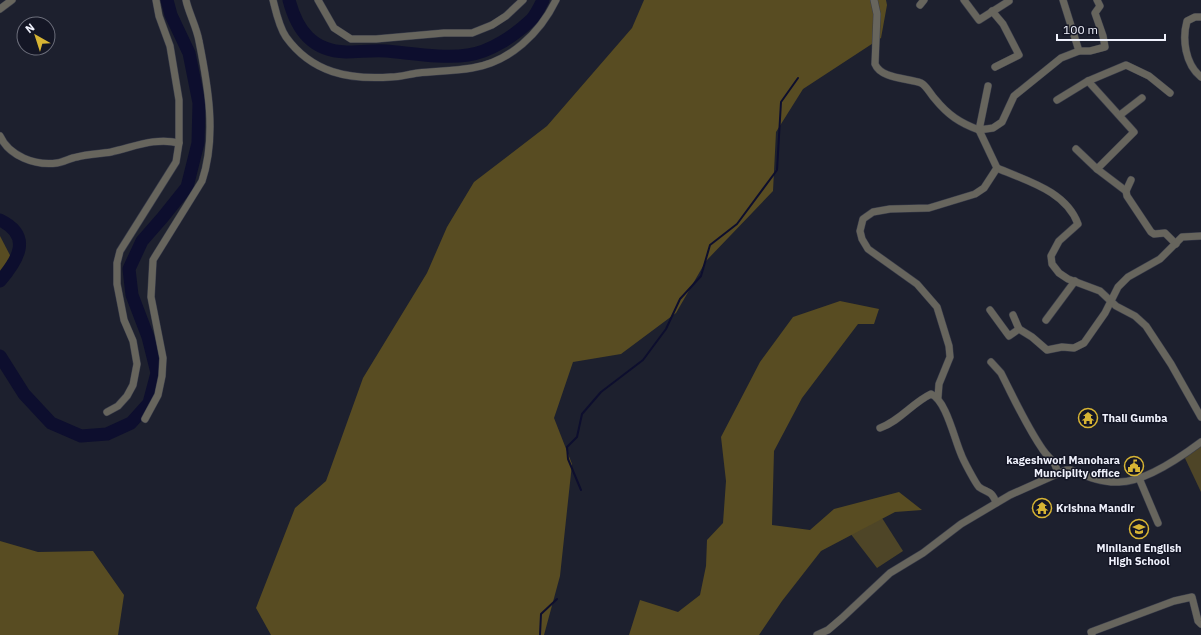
<svg xmlns="http://www.w3.org/2000/svg" width="1201" height="635" font-family="'IBM Plex Sans',sans-serif">
<rect width="100%" height="100%" fill="#1d202e"/>
<g fill="#4e4527">
<polygon points="1201,442 1201,492 1183,454"/>
<polygon points="882,518 903,551 877,568 850,533"/>
</g>
<g fill="#584c22">
<polygon points="644,0 886,0 887,5 881,38 803,89 776,132 773,191 706,261 676,313 621,354 573,362 554,418 572,464 560,576 544,635 271,635 256,608 295,508 326,481 363,378 427,273 447,227 474,182 547,126 632,28"/>
<polygon points="0,236 13,261 0,275"/>
<polygon points="840,301 879,309 874,324 858,324 802,398 774,451 772,525 810,530 834,509 899,492 922,510 895,512 821,551 782,601 759,635 629,635 640,600 678,612 700,595 706,566 707,540 723,523 726,481 721,437 760,362 793,317"/>
<polygon points="0,541 38,552 93,551 124,595 118,635 0,635"/>
</g>
<g fill="none" stroke-linecap="round" stroke-linejoin="round">
<g stroke="#0d0e2e" stroke-width="2">
<polyline points="581,490 568,459 567,447 577,437 582,414 601,392 643,360 666,329 680,299 701,276 710,245 737,224 777,170 781,102 798,78"/>
<polyline points="540,635 541,614 557,599"/>
</g>
<g stroke="#0d0e2e" stroke-width="13">
<path d="M289,0c8,30 23,51 57,52 13,0 27,-2 40,-1 24,2 58,8 82,4 22,-3 46,-19 63,-35 5,-5 9,-14 12,-20"/>
<path d="M0,220c33,16 18,40 0,61"/>
<polyline points="0,356 24,394 51,423 81,436 107,434 131,423 149,403 157,373 148,337 132,295 129,269 142,241 163,217 187,187 198,143 199,103 189,53 171,15 167,0"/>
</g>
<defs>
<g id="street">
<path d="M273,0c3,12 6,27 13,37 26,36 63,43 105,40 9,0 18,-3 27,-4 18,-2 36,-2 54,-5 38,-6 68,-35 84,-68"/>
<polyline points="318,0 334,28 351,39 376,39 444,33 472,33 492,25 506,16 523,0"/>
<path d="M874,0l3,14 -2,50c6,15 33,14 46,19 6,3 9,11 14,16 13,16 25,24 44,31l18,38 -13,20 -9,6 -46,14 -39,1 -17,3 -10,7 -3,12 2,8 6,10 49,35 20,23 12,39 1,11 -11,27 -1,13"/>
<polyline points="964,0 979,20 1009,1"/>
<polyline points="1063,0 1079,51"/>
<polyline points="920,5 924,0"/>
<polyline points="0,9 12,0"/>
<polyline points="992,11 1003,24 1019,55 995,67"/>
<path d="M1201,17h-6l-8,4c-5,18 -2,43 14,56"/>
<polyline points="1088,81 1134,132 1097,169"/>
<polyline points="988,86 979,130 993,128 1002,122 1014,96 1061,58 1079,51 1090,51 1105,47 1103,36 1095,13 1100,6 1097,0"/>
<polyline points="1057,100 1088,81 1126,65 1149,76 1170,93"/>
<polyline points="1120,115 1142,98"/>
<path d="M0,136c9,20 35,30 57,27 7,-1 13,-5 20,-6 11,-3 23,-3 34,-5 23,-5 44,-15 68,-9"/>
<polyline points="1076,149 1097,169 1126,191"/>
<path d="M997,168c30,13 69,23 81,56l-19,17 -8,15 1,8 7,9 9,6 32,12 16,15 19,10 11,10 25,38 30,53"/>
<polyline points="1131,180 1126,191 1127,196 1151,232 1154,234 1165,233 1176,244"/>
<polyline points="990,310 1009,336 1019,329 1032,337 1047,350 1062,347 1074,348 1084,343 1105,313 1118,287 1128,277 1160,259 1182,237 1201,236"/>
<polyline points="1013,315 1019,329"/>
<polyline points="1046,320 1075,281"/>
<polyline points="991,362 1001,373 1006,383"/>
<path d="M1007,385c11,22 22,45 36,65 6,9 14,12 14,23"/>
<polyline points="107,412 118,406 127,396 133,385 137,364 133,341 124,320 117,284 117,263 120,251 176,162 179,143 179,100 170,46 159,16 156,0"/>
<path d="M145,419l13,-24 4,-19 1,-18 -12,-61 2,-37 49,-79c15,-45 6,-95 -3,-140 -2,-13 -11,-30 -13,-41"/>
<path d="M880,428c20,-7 32,-25 51,-34 15,6 23,44 30,60 2,6 15,30 18,33 8,6 13,3 17,16"/>
<polyline points="1139,478 1158,523"/>
<path d="M817,635l11,-5 14,-12 48,-45 33,-20 38,-29 49,-29 56,-25h5c15,6 31,13 48,12 25,0 62,-25 82,-40"/>
<polyline points="1092,635 1091,632 1174,601 1192,597 1198,621 1201,624"/>
</g>
</defs>
<use href="#street" stroke="#3a3d4b" stroke-width="8"/>
<use href="#street" stroke="#67655d" stroke-width="7"/>
</g>
<defs>
<symbol id="temple-ring" viewBox="-11 -11 22 22"><circle r="9.5" fill="#141625" stroke="#d7b434" stroke-width="1.5"/><path d="M0-6L5-2H3V0L6.5 2.5H4V6H1.5V3h-3V6H-4V2.5H-6.5L-3 0V-2H-5Z" fill="#d7b434"/></symbol>
<symbol id="civic-ring" viewBox="-11 -11 22 22"><circle r="9.5" fill="#141625" stroke="#d7b434" stroke-width="1.5"/><path d="M-.6-6.5H3V-4.5H.6V-3L4-1V1h2V6H-6V1h2V-1L-.6-3ZM-1.2 2.5V6h2.4V2.5Z" fill="#d7b434"/></symbol>
<symbol id="school-ring" viewBox="-11 -11 22 22"><circle r="9.5" fill="#141625" stroke="#d7b434" stroke-width="1.5"/><path d="M0-5L7-2L0 1L-7-2ZM-4 1L0 2.5L4 1V4Q0 6-4 4Z" fill="#d7b434"/></symbol>
</defs>
<g fill-rule="evenodd">
<use href="#temple-ring" x="1077" y="407" width="22" height="22"/>
<use href="#civic-ring" x="1123" y="455" width="22" height="22"/>
<use href="#temple-ring" x="1031" y="497" width="22" height="22"/>
<use href="#school-ring" x="1128" y="518" width="22" height="22"/>
</g>
<g text-anchor="middle" stroke-width="3" stroke-linejoin="round" paint-order="stroke">
<g font-size="11" font-weight="bold" fill="#eff1fc" stroke="#141625" text-anchor="start">
<text x="1102" y="422">Thali Gumba</text>
<text x="1120" y="464" text-anchor="end">kageshwori Manohara<tspan x="1120" dy="13">Munciplity office</tspan></text>
<text x="1056" y="512">Krishna Mandir</text>
<text x="1139" y="552" text-anchor="middle">Miniland English<tspan x="1139" dy="13">High School</tspan></text>
</g>
</g>
<g transform="translate(36 36) rotate(321)"><circle r="19" fill="#141625" stroke="#6c6e7b"/>
<path d="M0-3L7 15L0 10L-7 15Z" fill="#d7b434"/>
<text y="-6" font-size="11" font-weight="bold" text-anchor="middle" fill="#eff1fc">N</text>
</g>
<path d="M1057 34v6h108v-6" fill="none" stroke="#eff1fc" stroke-width="2"/>
<text x="1063" y="34" font-size="12" fill="#eff1fc" stroke="#141625" stroke-width="3" paint-order="stroke">100 m</text>
</svg>
